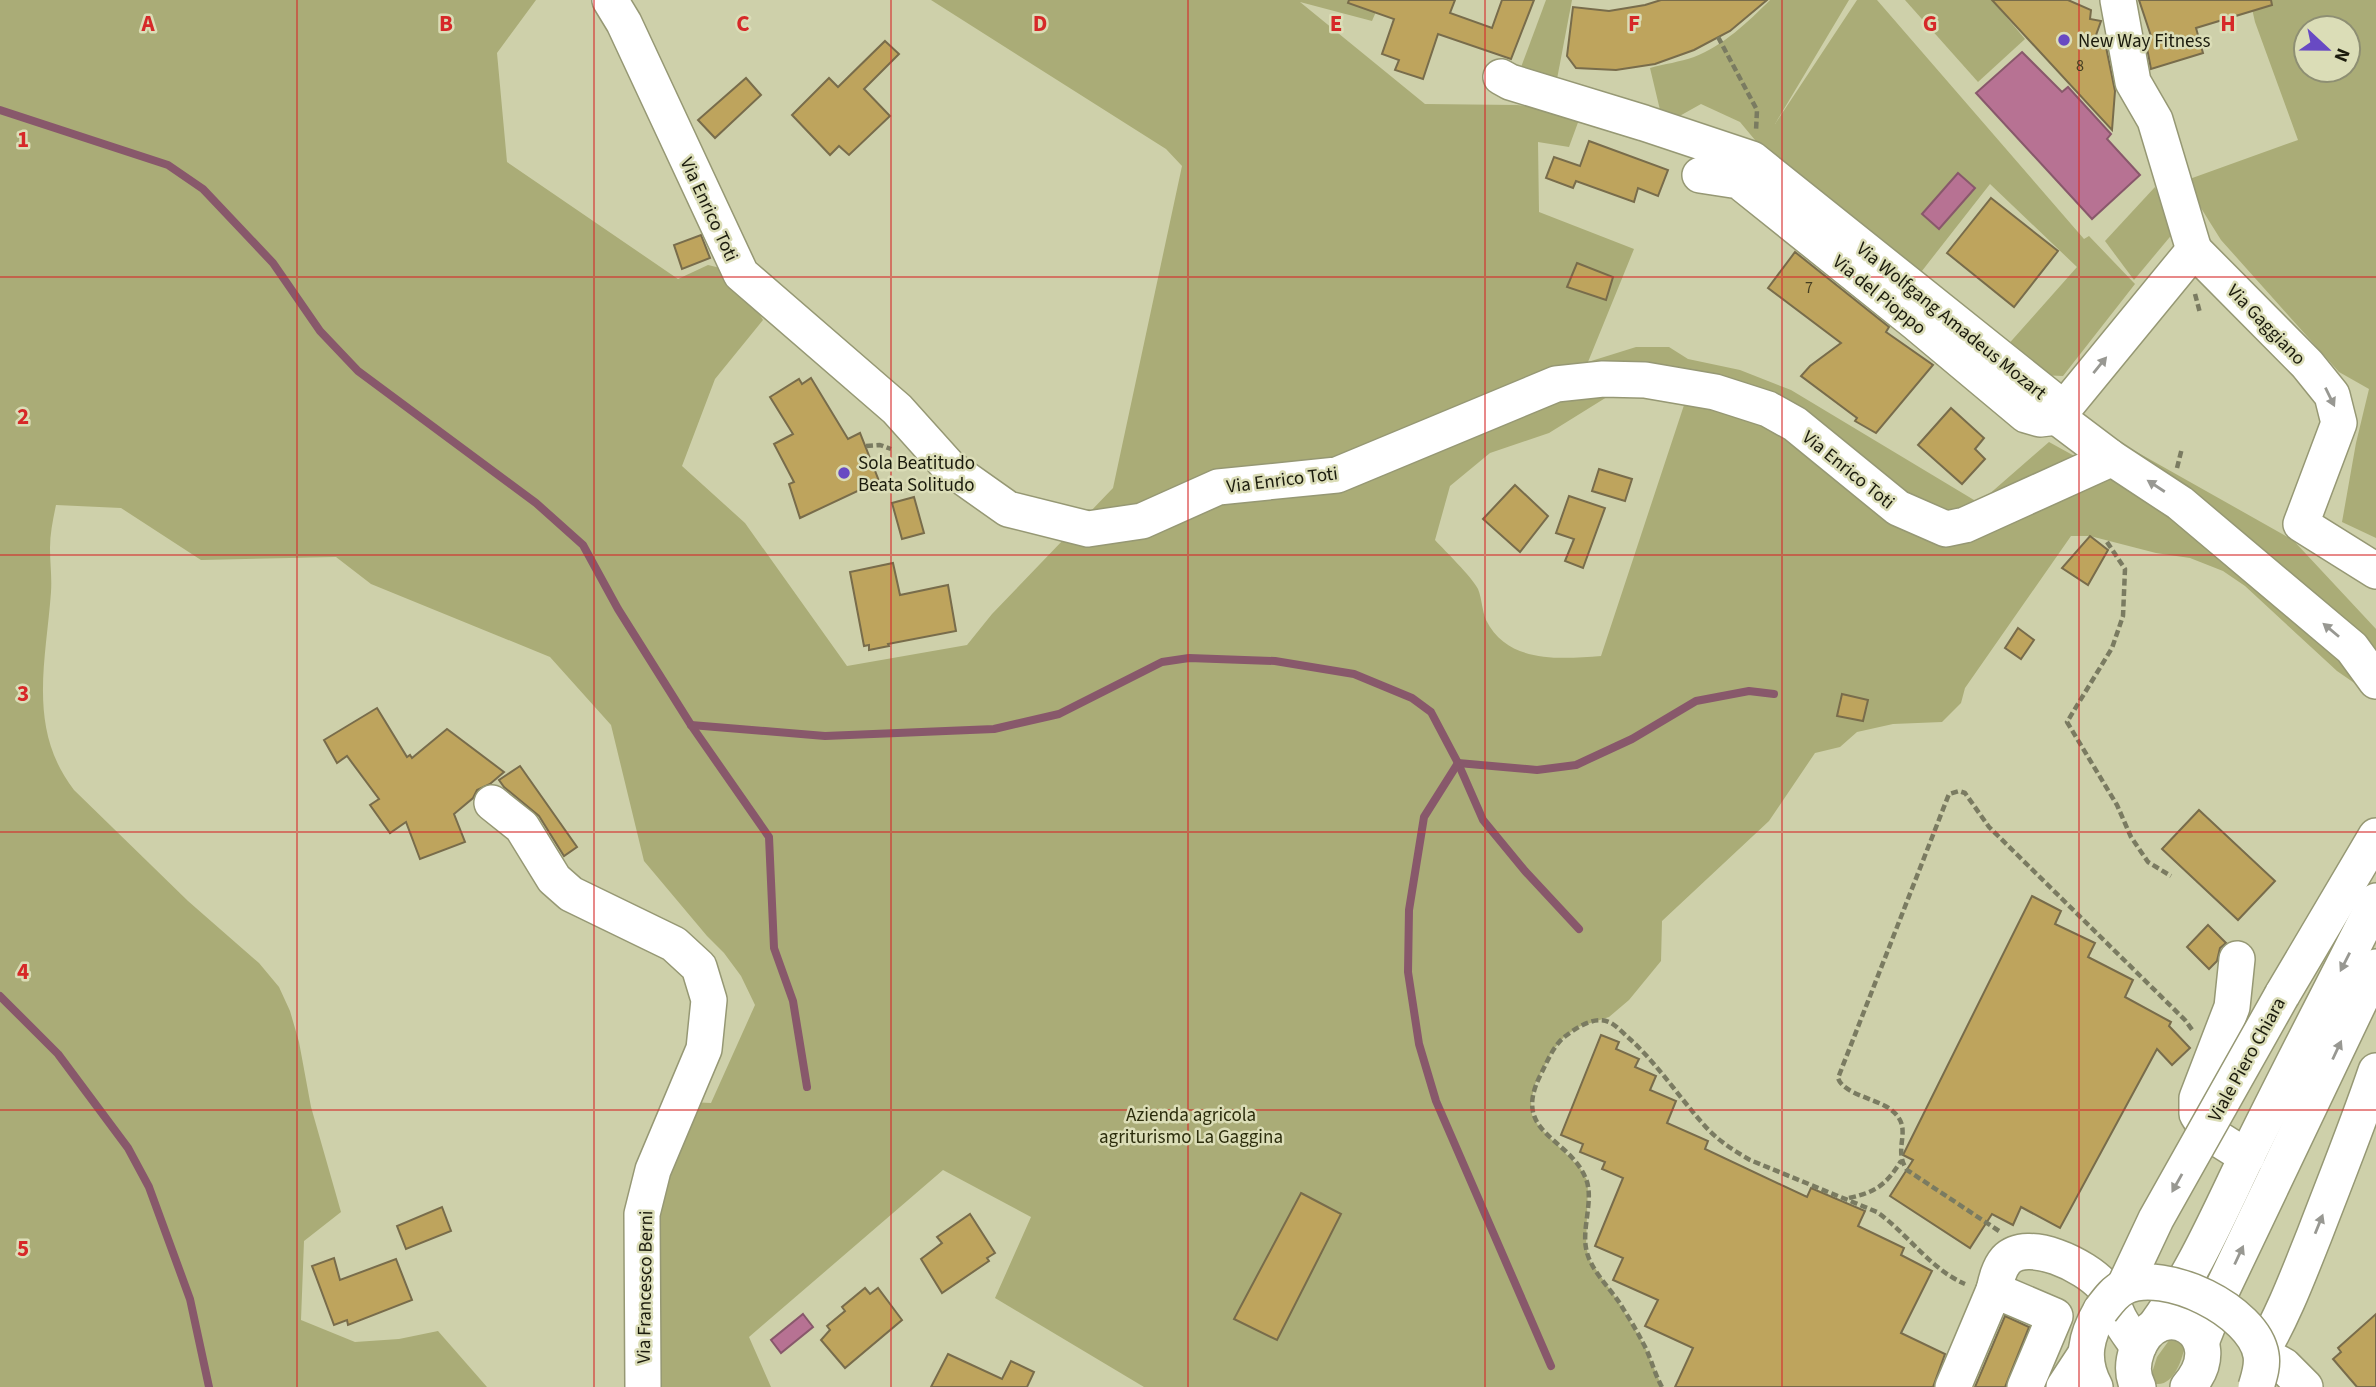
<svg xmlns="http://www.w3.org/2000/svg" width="2376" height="1387" font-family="'Source Sans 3',sans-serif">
<rect width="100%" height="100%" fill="#ced0aa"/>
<g fill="#aaac77" fill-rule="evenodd">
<path d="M0,0h536l-39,53 10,109 171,117 30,-14 25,6 30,49 -48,59 -33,87 63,57 102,143 120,-21 25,-31 121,-126 69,-322 -16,-17 -235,-149h450l-9,21 -72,-19 125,102 92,1 42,5 21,7 -11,30 -31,-5 1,70 95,37 -46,113 48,-15h33l19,12 52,11 51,20 188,113 70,-61 58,32 28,-23 158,89 83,89v69l-39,-27 -92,-85 -22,-15 -33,-13 -34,-5 -66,-17h-19l-106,152 -4,15 -19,19 -49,2 -36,8 -17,15 -25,6 -46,68 -107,100 -1,40 -32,39 -20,17 -31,10 -14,10 -12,14 -17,33 -4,17 1,14 7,12 41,41 8,14 -2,65 4,14 29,42 25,42 18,42h-518l-149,-89 36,-81 -88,-47 -194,167 22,50h-120l-1,-179 40,-106 21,1 44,-98 -14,-29 -17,-23 -17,-17 -63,-75 -33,-136 -61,-68 -179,-73 -35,-27 -135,3 -80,-52 -65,-3c-3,14 -6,29 -6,43 0,15 2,29 1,44 -5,70 -24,137 23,198l114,111 71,62 20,24 11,24 9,31 12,65 30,105 -37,29 -3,79 54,22 44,-3 39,-8 49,56h-487zM1623,387l65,6 -87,263c-41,3 -93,8 -115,-36 -4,-9 -4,-21 -8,-31 -7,-13 -32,-37 -43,-49l15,-54 40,-33 59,-20z"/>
<polygon points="1546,0 1572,0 1557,79 1520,70"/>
<path d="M1770,0h79l-74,124 82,-124h20l207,239 5,-3 46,48 -72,92 -24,-1 -34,-27 72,-81 -87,-83 -72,92 -158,-130 -20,-24 -39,-18 -25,14 -16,-8 -10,-42c14,-4 30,-6 44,-11 29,-11 54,-35 76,-57z"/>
<polygon points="1905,0 1992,0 2025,39 1978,82"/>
<path d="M2250,0h126v538l-34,-16 14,-79 13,-54 -30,-17 -118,-132 -37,-59 114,-41 -43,-118zM2306,28h42v42h-42z"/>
<polygon points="2155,187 2174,232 2134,280 2105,241"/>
<path d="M2170,1339l15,5c-2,14 -11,42 -29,40l-5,-8 6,-19z"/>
</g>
<g fill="#b77293" stroke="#88586b" stroke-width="2">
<polygon points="2022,52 2062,92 2068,87 2111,134 2107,139 2140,175 2092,219 1976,93"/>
<polygon points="1958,173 1975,188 1939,229 1922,214"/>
<polygon points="803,1314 813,1327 781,1353 771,1340"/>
</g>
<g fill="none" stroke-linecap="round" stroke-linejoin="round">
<g stroke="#88586b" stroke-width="8">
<polyline points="0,110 168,165 203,189 273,263 320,331 358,371 536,503 583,545 618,609 691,725 769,837 774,948 793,1001 807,1087"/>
<polyline points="691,725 825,736 994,729 1059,714 1162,662 1189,658 1275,661 1354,674 1412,698 1431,712 1458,763 1483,820 1525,871 1579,929"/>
<polyline points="0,996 58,1054 128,1148 149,1187 190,1299 209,1387"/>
<polyline points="1551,1366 1436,1101 1419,1044 1408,972 1409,910 1424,817 1458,763 1537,770 1576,765 1632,739 1696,701 1749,691 1774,694"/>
</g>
</g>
<g fill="#bea45d" stroke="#786c4b" stroke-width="2">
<polygon points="1349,0 1455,0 1450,13 1492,28 1502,0 1534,0 1511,59 1438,34 1423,79 1395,70 1399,60 1382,54 1394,19 1348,3"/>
<polygon points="1661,0 1767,0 1730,31 1694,50 1655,64 1616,70 1576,68 1567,56 1573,7 1609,11 1645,5"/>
<polygon points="1992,0 2068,0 2091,10 2090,19 2101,21 2095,38 2105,42 2115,91 2112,130"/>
<polygon points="2139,0 2271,0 2272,5 2196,28 2203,53 2151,69 2145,38 2151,36"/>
<polygon points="885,41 899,54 864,89 890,116 849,155 839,146 830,155 792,115 829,78 838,87"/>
<polygon points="746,78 761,95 715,138 698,120"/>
<polygon points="1589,141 1668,170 1658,196 1638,188 1634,202 1576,181 1573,188 1546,178 1554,157 1580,166"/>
<polygon points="1991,198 2058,251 2014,307 1947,253"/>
<polygon points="701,235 710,258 682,269 674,245"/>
<polygon points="1795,252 1889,327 1886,332 1933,365 1876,433 1855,421 1857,418 1801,376 1810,366 1841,343 1768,288"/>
<polygon points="1577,263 1613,277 1606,300 1567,287"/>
<polygon points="811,378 848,439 860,433 879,481 800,518 789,484 794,482 774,444 793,434 770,397 799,379 802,384"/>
<polygon points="1951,408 1984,438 1975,449 1985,459 1962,484 1918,445"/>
<polygon points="1599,469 1632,479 1625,501 1592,491"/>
<polygon points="1515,485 1548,516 1520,552 1483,519"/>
<polygon points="1569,496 1605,508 1583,568 1565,561 1574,539 1556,533"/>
<polygon points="914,497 924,533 902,539 892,503"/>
<polygon points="2090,536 2108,550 2088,585 2062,568"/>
<polygon points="893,563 900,595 948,585 956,631 888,644 889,646 869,650 869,645 864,646 850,572"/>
<polygon points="2018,628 2034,640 2021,659 2005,648"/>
<polygon points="1842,694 1868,700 1863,721 1837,716"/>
<polygon points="377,708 407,757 410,755 412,758 447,729 504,772 490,784 477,790 473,798 454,814 465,842 420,859 406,822 390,833 370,805 379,799 347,756 337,763 324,740"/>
<polygon points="520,766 577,847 564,856 539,816 504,787 499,780"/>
<polygon points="2199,810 2275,881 2238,920 2162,849"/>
<polygon points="2032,896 2061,911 2055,924 2095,943 2088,957 2133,980 2125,997 2171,1022 2169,1026 2190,1048 2172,1065 2157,1049 2060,1228 2021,1207 2013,1225 1992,1214 1970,1248 1890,1196 1913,1160 1903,1155"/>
<polygon points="2208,925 2226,943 2220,948 2217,961 2209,969 2187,947"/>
<polygon points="1601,1035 1619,1042 1616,1049 1639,1059 1635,1067 1656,1076 1650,1090 1676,1101 1667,1123 1708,1141 1705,1149 1807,1197 1811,1188 1865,1211 1858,1226 1904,1248 1901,1255 1932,1271 1901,1333 1945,1354 1933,1387 1675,1387 1693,1348 1645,1326 1658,1300 1613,1280 1623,1258 1595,1246 1623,1178 1602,1169 1605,1162 1580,1152 1583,1144 1561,1135"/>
<polygon points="1301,1193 1341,1214 1277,1340 1234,1319"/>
<polygon points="442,1207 451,1231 406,1249 397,1226"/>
<polygon points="970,1214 995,1253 987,1258 989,1261 942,1293 921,1259 942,1243 937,1237"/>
<polygon points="334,1258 340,1280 396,1259 412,1300 348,1325 347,1320 334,1325 312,1266"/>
<polygon points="865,1288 870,1294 878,1288 902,1320 845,1368 821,1340 830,1330 827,1326 845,1311 842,1307"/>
<polygon points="2376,1314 2376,1387 2357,1387 2333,1359 2341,1352 2338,1348"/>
<polygon points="2005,1316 2029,1327 2005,1387 1975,1387"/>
<polygon points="948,1354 1002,1379 1011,1361 1034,1372 1027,1387 931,1387"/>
</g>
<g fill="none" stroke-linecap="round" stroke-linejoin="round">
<defs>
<g id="minor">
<polyline points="610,0 624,23 741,274 897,409 950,468 1008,509 1088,529 1142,521 1218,487 1337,475 1556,384 1603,379 1645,380 1715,392 1768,409 1795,424 1898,508 1946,529 1965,525 2104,462 2110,457"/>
<polyline points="2118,0 2133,82 2155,120 2194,250"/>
<polyline points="1501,77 1510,82 1644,123 1752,159 2053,400 2057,417 2110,457 2180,503 2352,648 2376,681"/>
<polyline points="1700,175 1739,181 1916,323 2026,415 2040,419 2057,417"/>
<polyline points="2057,417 2194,250 2307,364 2332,395 2339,423 2301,524 2376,571"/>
<polyline points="492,803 522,827 554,879 571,894 674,944 699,967 709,1000 704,1049 653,1170 642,1214 643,1387"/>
<polyline points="2237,959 2232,1007 2197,1098 2197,1114 2209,1133 2247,1157"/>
<polyline points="2282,995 2376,836"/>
<path d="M1994,1290c2,-9 5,-22 12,-30 22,-23 80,6 97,26 8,9 11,23 17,34 5,9 12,18 18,27"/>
<path d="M2155,1326c38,-52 63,-110 91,-168 42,-86 87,-171 130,-257"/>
<polyline points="2202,1340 2221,1292 2376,967"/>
<polyline points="1953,1387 1994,1290 2055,1316 2025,1387"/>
<polyline points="2064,1387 2085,1355"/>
<path d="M2095,1387c-15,-28 -9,-51 6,-77"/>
<path d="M2138,1387c-6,-12 -6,-23 -1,-37 23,-59 97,-15 51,37"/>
<path d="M2305,1387l-21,-21 -23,-13c22,-37 37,-77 53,-117 21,-55 43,-109 62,-165"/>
</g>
</defs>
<use href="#minor" stroke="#969874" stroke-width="38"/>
<g stroke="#7a7b61" stroke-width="4.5" stroke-dasharray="7 3.5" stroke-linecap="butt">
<polyline points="1718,37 1757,110 1756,131"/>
<polyline points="2195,294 2200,313"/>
<polyline points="866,446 880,445 891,449"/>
<polyline points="2177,468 2182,448"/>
<polyline points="2107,542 2125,569 2123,616 2112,648 2067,722 2117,805 2131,837 2148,862 2171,876"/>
<path d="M1849,1198c27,-6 37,-13 52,-37"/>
<path d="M1999,1231l-92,-61c-16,-23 9,-42 -17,-61 -13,-10 -47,-15 -52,-31l111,-284 10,-3 6,2 24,34 196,193 8,11"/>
<path d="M1662,1387c-8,-14 -11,-30 -19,-44 -7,-14 -16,-28 -24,-41 -11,-16 -30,-34 -33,-54 -4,-21 8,-49 0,-69 -17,-43 -76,-45 -45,-105 7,-14 13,-30 26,-39 12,-9 29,-20 44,-12 7,4 14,12 20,17 28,26 48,57 73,85 13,15 29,25 46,35l127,52c30,21 53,57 88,72"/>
</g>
<use href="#minor" stroke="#fff" stroke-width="35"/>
<defs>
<g id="minor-bridge">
<polyline points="2124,1287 2156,1219 2282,995"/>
<path d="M2101,1310c7,-9 13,-18 23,-23 40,-20 130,24 137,68 2,11 -2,22 -5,32"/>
</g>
</defs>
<use href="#minor-bridge" stroke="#969874" stroke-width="38" stroke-linecap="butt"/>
<use href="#minor-bridge" stroke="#fff" stroke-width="35"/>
</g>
<defs><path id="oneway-solid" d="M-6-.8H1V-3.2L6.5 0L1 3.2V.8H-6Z" transform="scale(1.75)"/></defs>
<g fill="#989892">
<use href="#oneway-solid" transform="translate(2100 365) rotate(-51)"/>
<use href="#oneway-solid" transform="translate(2330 397) rotate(64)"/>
<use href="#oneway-solid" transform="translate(2156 486) rotate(-147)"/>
<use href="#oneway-solid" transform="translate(2331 630) rotate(-140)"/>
<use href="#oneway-solid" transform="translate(2345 962) rotate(117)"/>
<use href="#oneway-solid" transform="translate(2337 1050) rotate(-65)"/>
<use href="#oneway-solid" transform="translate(2177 1183) rotate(119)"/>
<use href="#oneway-solid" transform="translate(2319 1224) rotate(-68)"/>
<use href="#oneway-solid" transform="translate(2239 1255) rotate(-65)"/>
</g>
<path fill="none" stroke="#d62828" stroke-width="2" stroke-opacity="0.55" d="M297,0v1387M594,0v1387M891,0v1387M1188,0v1387M1485,0v1387M1782,0v1387M2079,0v1387M0,277h2376M0,555h2376M0,832h2376M0,1110h2376"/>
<g fill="#684ac3" stroke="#dbddb7" stroke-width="2.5">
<circle cx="2064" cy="40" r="7"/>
<circle cx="844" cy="473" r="7"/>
</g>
<g text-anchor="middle" stroke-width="5" stroke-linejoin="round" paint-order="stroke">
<g font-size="16" fill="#443d21">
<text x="2080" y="71">8</text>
<text x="1809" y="293">7</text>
</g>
<g font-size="19" fill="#1b1b0d" stroke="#dbddb7" text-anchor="start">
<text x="2078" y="47">New Way Fitness</text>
<text x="858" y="469">Sola Beatitudo<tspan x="858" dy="22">Beata Solitudo</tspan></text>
</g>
<g font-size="19" fill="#1b1b0d" stroke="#dbddb7">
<text transform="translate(710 209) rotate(65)" y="7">Via Enrico Toti</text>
<text transform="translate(1880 294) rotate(39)" y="7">Via del Pioppo</text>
<text transform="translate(1952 320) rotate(39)" y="7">Via Wolfgang Amadeus Mozart</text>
<text transform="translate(2267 324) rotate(46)" y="7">Via Gaggiano</text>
<text transform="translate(1849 469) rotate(39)" y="7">Via Enrico Toti</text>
<text transform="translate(1282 479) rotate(-7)" y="7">Via Enrico Toti</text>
<text transform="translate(2246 1059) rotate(-61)" y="7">Viale Piero Chiara</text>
<text transform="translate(644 1287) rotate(-89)" y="7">Via Francesco Berni</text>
</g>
<g font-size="19" fill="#2c2d0c" stroke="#dbddb7">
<text x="1191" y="1121">Azienda agricola<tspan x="1191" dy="22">agriturismo La Gaggina</tspan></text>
</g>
</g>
<g font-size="23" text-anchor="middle" font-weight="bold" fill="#d62828" stroke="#dbddb7" stroke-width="5" stroke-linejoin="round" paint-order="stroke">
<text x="148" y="31">A</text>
<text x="446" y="31">B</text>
<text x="743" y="31">C</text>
<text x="1040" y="31">D</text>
<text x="1336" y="31">E</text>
<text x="1634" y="31">F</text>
<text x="1930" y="31">G</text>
<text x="2228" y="31">H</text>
<text x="23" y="147">1</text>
<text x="23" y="424">2</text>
<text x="23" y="701">3</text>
<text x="23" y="979">4</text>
<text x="23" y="1256">5</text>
</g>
<g transform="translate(2327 49) rotate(112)"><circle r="33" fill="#dbddb7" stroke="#8e8f73" stroke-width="2"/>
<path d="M0-5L12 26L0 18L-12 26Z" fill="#684ac3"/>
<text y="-10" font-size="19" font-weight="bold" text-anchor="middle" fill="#1b1b0d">N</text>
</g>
</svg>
